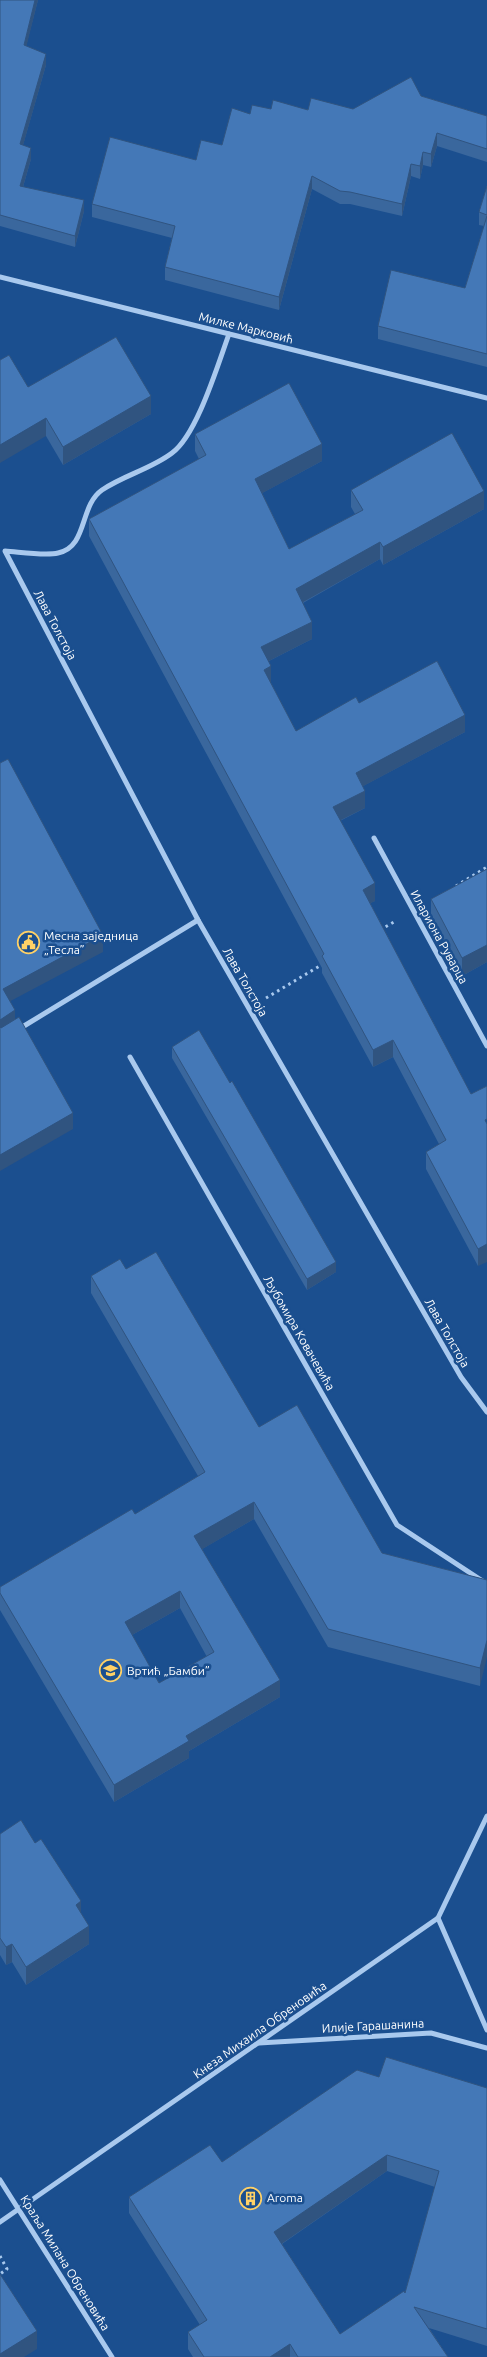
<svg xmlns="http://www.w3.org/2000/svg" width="487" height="2357" font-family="Ubuntu,sans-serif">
<rect width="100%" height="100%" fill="#1b4f8f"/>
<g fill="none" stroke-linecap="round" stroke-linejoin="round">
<g stroke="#a9c9ee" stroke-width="3" stroke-dasharray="2.5 4" stroke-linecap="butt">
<polyline points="456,886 487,867"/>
<polyline points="380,930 394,922"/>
<polyline points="266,998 323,964"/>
<polyline points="0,2256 7,2269 0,2274"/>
</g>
<g stroke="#a9c9ee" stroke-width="5">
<polyline points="0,277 487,398"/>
<path d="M229,334c-11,30 -32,101 -57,119 -21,16 -48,22 -70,37 -23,16 -14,57 -44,63 -13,3 -38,-1 -53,-2l193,369 263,457 26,35"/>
<polyline points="374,838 487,1046"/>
<polyline points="19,1029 198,920"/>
<polyline points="130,1057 397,1525 487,1584"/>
<polyline points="438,1918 487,2030"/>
<polyline points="259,2043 431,2033 487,2048"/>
<polyline points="0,2180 112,2357"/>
<polyline points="0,2222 438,1918 487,1816"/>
</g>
</g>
<g fill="#3a679d" fill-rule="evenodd">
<polygon points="0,0 38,0 26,46 46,65 23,145 31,159 23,187 84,211 75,247 0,226"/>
<polygon points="421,96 487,116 487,162 437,146 431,167 423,165 420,179 411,176 402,216 350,204 340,204 312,189 279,310 165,280 165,267 172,238 92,217 92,204 196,160 222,145 250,114 271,109 353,109"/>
<polygon points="487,186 487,367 378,339 378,326 465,288 484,226 479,225 479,212"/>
<polygon points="28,387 151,414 63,465 46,436"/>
<polygon points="195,434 322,461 262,493 289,549 355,514 351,507 351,490 484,509 383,565 380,559 303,603 312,639 269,661 271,684 296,731 359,703 465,732 363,786 365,808 340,821 375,901 370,903 471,1094 487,1086 478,1266 426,1169 426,1152 439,1144 393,1057 373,1067 322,973 322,968 89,536 89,519 199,459 195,451"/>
<polygon points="487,869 487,962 462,976 431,917 431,899"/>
<polygon points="172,1047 336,1272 307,1290 172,1058"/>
<path d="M126,1269l133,158 123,126 105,27 -7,106 -152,-39 -74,-128 -52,30 78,148 -91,54v7l-75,44 -114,-192v-23l135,-73 63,-38 -107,-183v-17zM180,1608l27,49 -48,26 -27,-48z"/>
<polygon points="0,1834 81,1914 89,1944 26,1985 12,1962 6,1965 0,1955"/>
<path d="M379,2077l108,11v258l-58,-18 19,29h-255l-5,-8v-17l12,-7 -71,-112v-16l93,-35zM387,2171l48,16 -30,106 -65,41 -58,-90z"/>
</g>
<g fill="#305480">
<polygon points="35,0 38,0 24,56 24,45"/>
<polygon points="46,54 46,65 20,156 20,144"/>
<polygon points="437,133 437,146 431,167 431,154"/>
<polygon points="31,148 31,159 20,197 20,186"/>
<polygon points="423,152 423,165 420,179 420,166"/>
<polygon points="411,164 411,176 402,216 402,204"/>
<polygon points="312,176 312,189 279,310 279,297"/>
<polygon points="84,200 84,211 75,247 75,236"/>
<polygon points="151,396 151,414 63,465 63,447"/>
<polygon points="46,418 46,436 0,463 0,445"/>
<polygon points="322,444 322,461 255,497 255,479"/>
<polygon points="484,491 484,509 383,565 383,547"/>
<polygon points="380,542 380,559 296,606 296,589"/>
<polygon points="312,622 312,639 261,665 261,647"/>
<polygon points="271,666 271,683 264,687 264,670"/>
<polygon points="465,715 465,732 356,790 356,773"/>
<polygon points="365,791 365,808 333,824 333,807"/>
<polygon points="375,883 375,901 363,907 363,890"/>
<polygon points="103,935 103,952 3,1005 3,989"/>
<polygon points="487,945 487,962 462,976 462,958"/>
<polygon points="15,1010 15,1026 0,1037 0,1020"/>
<polygon points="393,1040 393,1057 373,1067 373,1050"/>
<polygon points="73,1113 73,1129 0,1171 0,1155"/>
<polygon points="487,1244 487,1262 478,1266 478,1249"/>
<polygon points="336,1262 336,1272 307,1290 307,1279"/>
<polygon points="254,1502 254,1519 194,1554 194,1536"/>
<polygon points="180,1591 180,1608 125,1639 125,1622"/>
<polygon points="487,1640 487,1657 480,1686 480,1668"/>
<polygon points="280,1680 280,1697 189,1751 189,1758 114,1802 114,1785 186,1736"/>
<polygon points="81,1901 81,1919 76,1905"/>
<polygon points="89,1926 89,1944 26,1985 26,1967"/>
<polygon points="12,1944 12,1962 6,1965 6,1947"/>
<polygon points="387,2155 387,2171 274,2249 274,2232"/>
<polygon points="37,2331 37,2349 24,2357 0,2357 0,2354"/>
<polygon points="290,2344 290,2357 270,2357"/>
</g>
<g fill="#4478b7" stroke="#305480" fill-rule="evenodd">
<polygon points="0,0 35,0 24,45 46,54 20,144 31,148 20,186 84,200 75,236 0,215"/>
<polygon points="411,77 421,96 487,116 487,149 437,133 431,154 423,152 420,166 411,164 402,204 350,192 340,191 312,176 279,297 165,267 175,226 92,204 110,137 196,160 201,140 222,145 232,108 250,114 252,105 271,109 273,100 308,110 311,98 353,109"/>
<polygon points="487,186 487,215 479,212"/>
<polygon points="487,216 487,354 378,326 391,270 465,288"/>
<polygon points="116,337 151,396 63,447 46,418 0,445 0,360 9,355 28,387"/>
<polygon points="289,383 322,444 255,479 289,549 363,510 351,490 452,433 484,491 383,547 380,542 296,589 312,622 261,647 271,666 264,670 296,731 356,697 359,703 437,661 465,715 356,773 365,791 333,807 375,883 363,890 471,1094 487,1086 487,1119 485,1120 487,1124 487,1244 478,1249 426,1152 446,1140 393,1040 373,1050 322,956 324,954 89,519 206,455 195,434"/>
<polygon points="8,759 103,935 3,989 15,1010 0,1020 0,763"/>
<polygon points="487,869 487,945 462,958 431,899"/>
<polygon points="19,1017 73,1113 0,1155 0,1027 1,1028"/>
<polygon points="199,1030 230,1083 232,1081 336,1262 307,1279 172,1047"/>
<path d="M156,1252l103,175 38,-22 85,148 105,27v60l-7,28 -152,-39 -74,-127 -60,34 86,144 -94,56 3,5 -75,44 -114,-192v-6l132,-78 3,5 70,-42 -114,-196 29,-17 6,10zM180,1591l34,61 -55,31 -34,-61z"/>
<polygon points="21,1820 35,1843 41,1839 81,1901 76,1905 89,1926 26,1967 12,1944 6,1947 0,1938 0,1834"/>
<path d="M386,2057l101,31v241l-73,-22 34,50h-150l-8,-13 -20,13h-66l-16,-25 19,-12 -78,-123 81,-52 12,17 135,-92 22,7zM387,2155l52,16 -34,122 -1,-2 -64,43 -66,-102z"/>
<polygon points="0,2274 37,2331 0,2354"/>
</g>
<defs>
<symbol id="civic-ring" viewBox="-11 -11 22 22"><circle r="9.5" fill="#1b4f8f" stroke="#ffd166" stroke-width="1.5"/><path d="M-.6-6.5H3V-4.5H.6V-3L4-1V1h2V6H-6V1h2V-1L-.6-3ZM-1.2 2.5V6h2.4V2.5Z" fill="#ffd166"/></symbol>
<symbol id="school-ring" viewBox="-11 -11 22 22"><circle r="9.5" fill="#1b4f8f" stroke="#ffd166" stroke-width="1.5"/><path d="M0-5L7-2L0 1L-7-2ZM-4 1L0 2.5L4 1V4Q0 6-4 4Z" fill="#ffd166"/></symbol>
<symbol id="building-ring" viewBox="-11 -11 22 22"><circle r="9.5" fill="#1b4f8f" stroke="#ffd166" stroke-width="1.5"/><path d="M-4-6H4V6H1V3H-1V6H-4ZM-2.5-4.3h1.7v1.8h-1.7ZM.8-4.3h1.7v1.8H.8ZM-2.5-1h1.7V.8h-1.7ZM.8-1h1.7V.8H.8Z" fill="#ffd166"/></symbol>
</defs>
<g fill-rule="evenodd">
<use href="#civic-ring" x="16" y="930" width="25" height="25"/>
<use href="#school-ring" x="98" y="1658" width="25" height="25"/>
<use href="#building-ring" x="238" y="2186" width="25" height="25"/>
</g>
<g text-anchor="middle" stroke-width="5" stroke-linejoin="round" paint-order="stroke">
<g font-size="12" fill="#fff" stroke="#1b4f8f">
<text transform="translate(246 328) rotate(14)" y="4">Милке Марковић</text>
<text transform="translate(55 625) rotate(62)" y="4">Лава Толстоја</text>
<text transform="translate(439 937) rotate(61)" y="4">Илариона Руварца</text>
<text transform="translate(245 982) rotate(60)" y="4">Лава Толстоја</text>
<text transform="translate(299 1333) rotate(60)" y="4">Љубомира Ковачевића</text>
<text transform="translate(447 1333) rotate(60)" y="4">Лава Толстоја</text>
<text transform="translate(373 2026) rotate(-3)" y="4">Илије Гарашанина</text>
<text transform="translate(260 2030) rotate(-35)" y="4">Кнеза Михаила Обреновића</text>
<text transform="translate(65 2263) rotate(58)" y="4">Краља Милана Обреновића</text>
</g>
<g font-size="12" fill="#fff" stroke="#1b4f8f" text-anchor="start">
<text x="44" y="940">Месна заједница<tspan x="44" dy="14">„Тесла”</tspan></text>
<text x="127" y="1675">Вртић „Бамби”</text>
<text x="267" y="2202">Aroma</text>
</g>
</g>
</svg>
